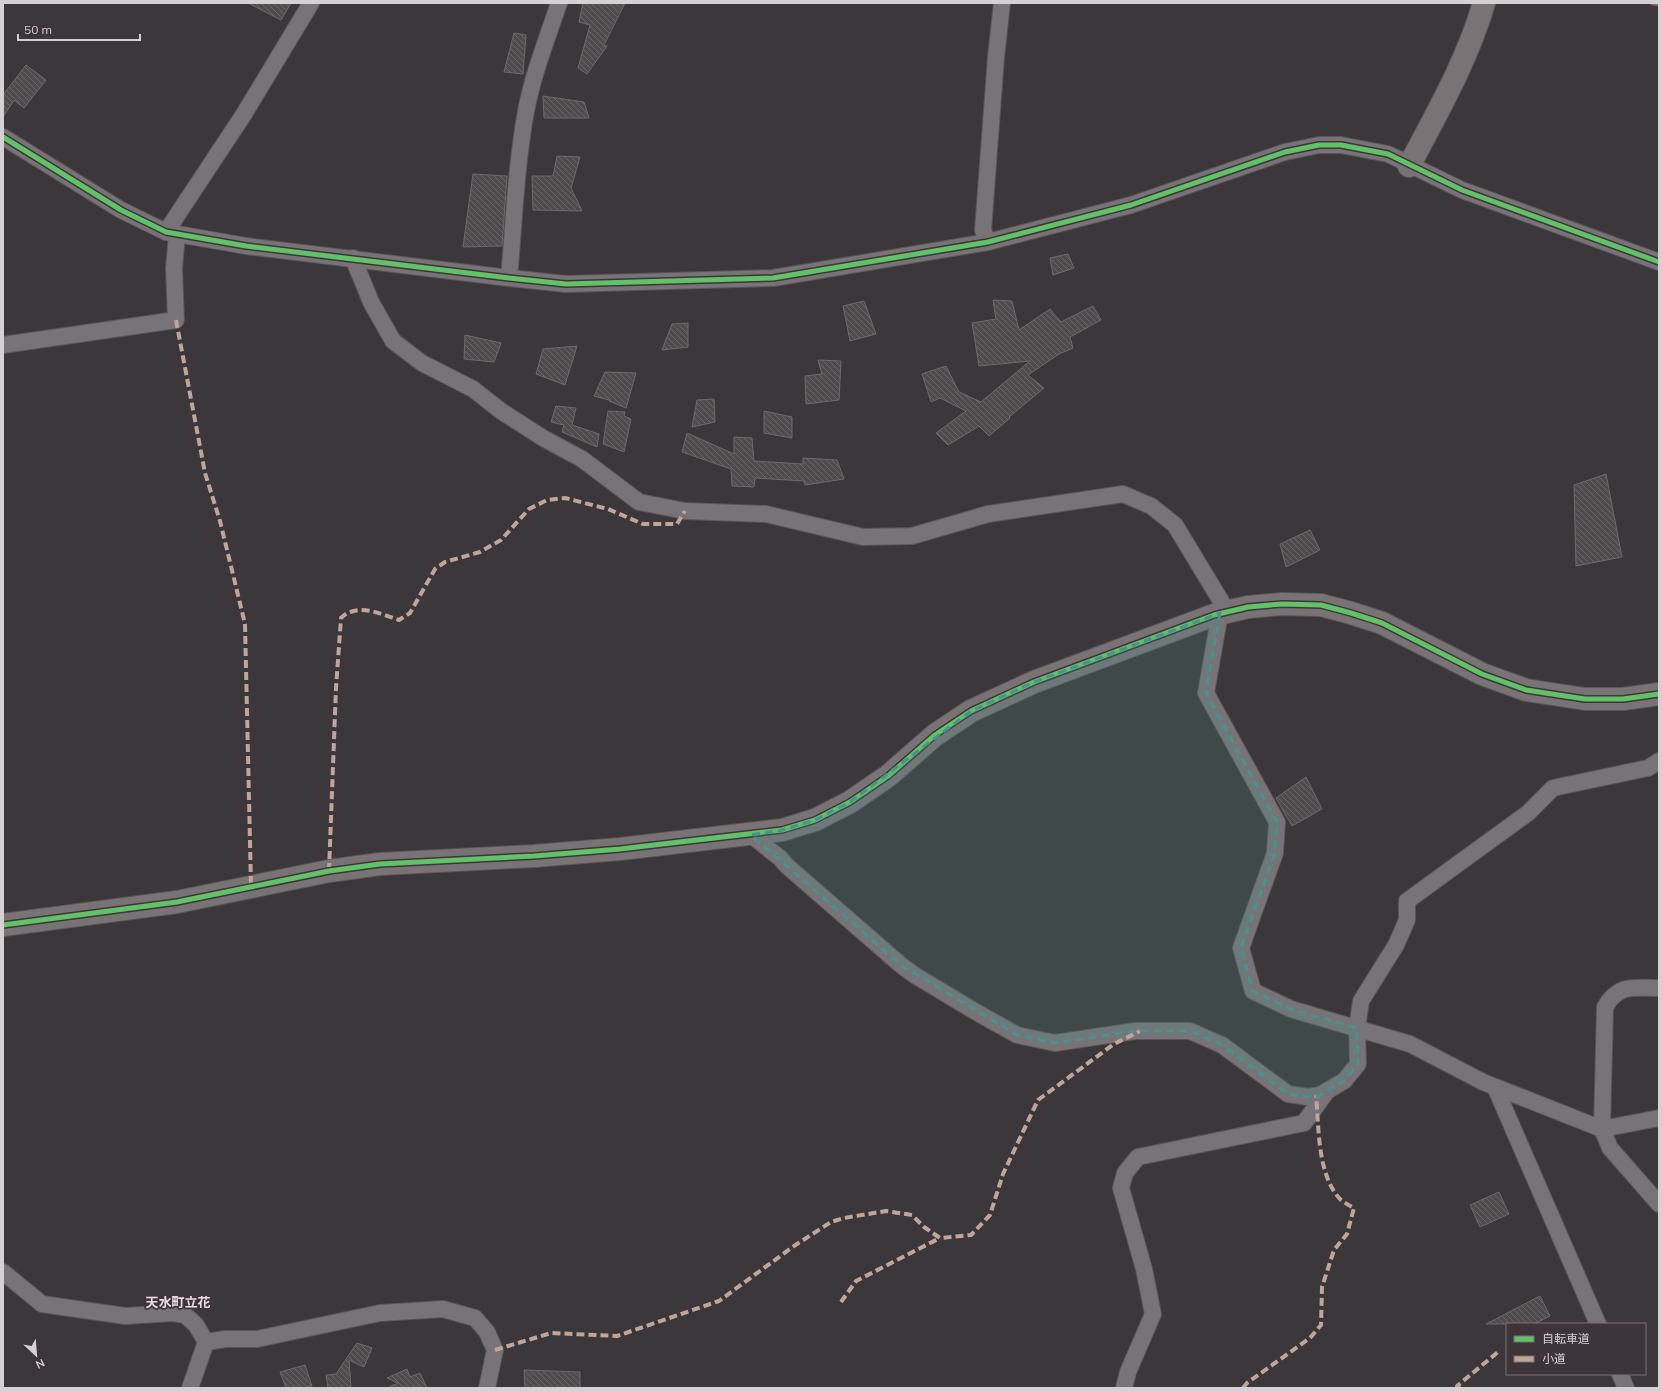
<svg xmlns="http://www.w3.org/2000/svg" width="1662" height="1391" font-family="Mulish,'Noto Sans JP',sans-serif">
<defs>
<pattern id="building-back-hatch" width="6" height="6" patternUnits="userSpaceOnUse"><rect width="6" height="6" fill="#504c4e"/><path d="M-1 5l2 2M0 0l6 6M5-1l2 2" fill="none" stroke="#686567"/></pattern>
</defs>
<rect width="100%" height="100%" fill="#3c373a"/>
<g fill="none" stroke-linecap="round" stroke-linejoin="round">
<polyline stroke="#9d5685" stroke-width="5" points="1653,3 1659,4"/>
</g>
<g fill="url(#building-back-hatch)" stroke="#6e696c">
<polygon points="248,3 291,3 281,20"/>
<polygon points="583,3 625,3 604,45 607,46 587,74 578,68 590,25 579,22"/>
<polygon points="514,33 526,35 523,74 504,72"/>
<polygon points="26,65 46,80 24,108 14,100 3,117 3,95"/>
<polygon points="543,96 584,102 589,118 544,118"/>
<polygon points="557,156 580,157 571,188 582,211 533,210 532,176 553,176"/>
<polygon points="473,174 507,176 502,246 463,247"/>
<polygon points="1068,254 1074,268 1053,275 1050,258"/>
<polygon points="993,300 1012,301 1019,330 1050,309 1061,322 1093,306 1101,320 1070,337 1073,348 1059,354 1028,375 1044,388 1009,417 1010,418 989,436 979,426 948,445 936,433 966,411 940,398 931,402 922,374 946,366 959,392 981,402 1030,361 979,366 972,323 996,319"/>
<polygon points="864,301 876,334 850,341 843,306"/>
<polygon points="688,323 688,347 662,350 672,324"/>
<polygon points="465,335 501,343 494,362 464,359"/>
<polygon points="577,346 565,385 536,374 543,349"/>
<polygon points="818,360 841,361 839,400 806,404 805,376 822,374"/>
<polygon points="605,372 636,373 626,408 609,401 609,400 594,396"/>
<polygon points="714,399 715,422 692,427 697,400"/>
<polygon points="556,406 576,408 572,425 599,434 597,447 562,432 564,425 551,422"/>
<polygon points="608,411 625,412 624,416 631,419 624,452 603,444"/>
<polygon points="764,411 792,417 792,438 764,433"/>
<polygon points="687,433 734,454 734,437 752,438 754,461 803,464 803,458 837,460 844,479 805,485 804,481 755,478 754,487 732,486 731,469 682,452"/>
<polygon points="1606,474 1622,557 1576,566 1574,485"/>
<polygon points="1310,530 1320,550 1286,567 1280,544"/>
<polygon points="1306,777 1322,809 1292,826 1276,798"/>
<polygon points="1499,1192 1509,1214 1480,1227 1470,1205"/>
<polygon points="1540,1296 1550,1316 1534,1324 1486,1324"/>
<polygon points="357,1343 372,1348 364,1367 349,1360 351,1388 328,1388 326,1375 336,1374"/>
<polygon points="305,1365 312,1386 304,1388 286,1388 280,1372"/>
<polygon points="407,1369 410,1377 420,1373 427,1388 387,1388 398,1383 387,1378"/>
<polygon points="524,1370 580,1372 580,1388 525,1388"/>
</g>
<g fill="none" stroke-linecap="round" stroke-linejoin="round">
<defs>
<g id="street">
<polyline points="3,137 121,210 166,232 246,246 509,278 566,284 773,278 988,242 1131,205 1285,152 1319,145 1341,145 1388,154 1462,190 1659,262"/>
<polyline points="166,232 244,114 311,3"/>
<polyline points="988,242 983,230 996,57 1002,3"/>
<polyline points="353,258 371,302 393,341 422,363 473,389 501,411 543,438 582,459 639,502 685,511 766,514 863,537 912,536 988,514 1123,494 1151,506 1175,525 1227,611"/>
<path d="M509,278c5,-55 7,-112 17,-167 7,-37 21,-72 33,-108"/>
<polyline points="3,345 176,320 174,269 177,234"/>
<polyline points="1220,613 1206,693 1277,822 1275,853 1241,948 1253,991 1291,1009 1410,1044 1483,1082 1602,1129 1659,1118"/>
<polyline points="751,835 780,858 787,866 902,966 916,976 976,1012 1017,1035 1055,1043 1135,1031 1190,1031 1222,1045 1288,1094 1308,1097 1320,1095 1344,1081 1358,1064 1357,1028 1361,1001 1396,945 1407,920 1407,901 1528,813 1553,788 1648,768 1659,761"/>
<path d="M1659,988c-25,0 -40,-5 -54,19l-3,122 8,19 49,56"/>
<polyline points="1495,1087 1598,1324"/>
<polyline points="3,1272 42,1304 125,1316 173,1313 185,1315 196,1325 206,1342"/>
<polyline points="206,1342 225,1339 257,1339 380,1313 443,1309 475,1318 487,1332 495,1350 487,1388"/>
<polyline points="1620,1374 1626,1388"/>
<polyline points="190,1388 206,1342"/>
<polyline points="1124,1388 1128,1372 1153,1314 1144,1269 1121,1188 1125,1173 1138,1157 1304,1123 1327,1091"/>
</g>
<g id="secondary">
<path d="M1409,166c28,-53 58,-105 75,-163"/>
<polyline points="3,925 177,902 329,871 380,864 534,856 620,849 782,830 815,820 850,802 888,776 935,735 971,711 1034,682 1214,615 1248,607 1282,604 1321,605 1351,613 1382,623 1482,674 1526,690 1585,699 1623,699 1659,694"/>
</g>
</defs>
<use href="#street" stroke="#5a5557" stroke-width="18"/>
<use href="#secondary" stroke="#5a5557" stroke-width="24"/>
<use href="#street" stroke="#777376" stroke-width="16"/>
<use href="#secondary" stroke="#797376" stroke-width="22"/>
<g stroke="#c0a59a" stroke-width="4" stroke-dasharray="8 4" stroke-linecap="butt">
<polyline points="176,320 205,473 220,521 245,624 251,886"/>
<path d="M329,871l7,-183 5,-70c16,-16 40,-4 58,2l11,-7 25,-44 10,-7 35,-10 21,-12 28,-31 18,-9 18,-2 43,11 35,15h34l8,-13"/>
<polyline points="841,1302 856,1281 940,1238"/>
<polyline points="495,1350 551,1333 617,1336 719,1301 794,1246 831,1222 844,1218 886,1211 912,1215 924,1227 940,1238 971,1235 990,1215 1003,1174 1038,1100 1114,1044 1140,1031"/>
<path d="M1243,1388l4,-5 63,-45 11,-13 1,-38 12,-37 13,-16 7,-26c-4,-2 -9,-5 -13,-8 -24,-24 -22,-73 -25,-105"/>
<polyline points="1460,1388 1457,1386 1498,1352"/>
</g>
<defs>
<g id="cycleway">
<polyline points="3,137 121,210 166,232 246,246 509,278 566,284 773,278 988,242 1131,205 1285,152 1319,145 1341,145 1388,154 1462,190 1659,262"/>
<polyline points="3,925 177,902 329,871 380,864 534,856 620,849 782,830 815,820 850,802 888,776 935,735 971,711 1034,682 1214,615 1248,607 1282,604 1321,605 1351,613 1382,623 1482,674 1526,690 1585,699 1623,699 1659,694"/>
</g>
</defs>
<use href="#cycleway" stroke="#3e353a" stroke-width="8"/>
<use href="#cycleway" stroke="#61c268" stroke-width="5"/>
</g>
<path fill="#4b918c" fill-opacity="0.2" stroke="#4b918c" stroke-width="3" stroke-dasharray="8 5" stroke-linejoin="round" d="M1220,613l-14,80 71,129 -2,31 -34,95 12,43 38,18 66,19 1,36 -14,17 -24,14 -12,2 -20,-3 -66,-49 -32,-14h-55l-80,12 -38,-8 -115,-69 -151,-131 31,-5 33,-10 35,-18 121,-91 63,-29z"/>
<g text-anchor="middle" stroke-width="3.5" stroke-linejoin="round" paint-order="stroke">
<g font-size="13" font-weight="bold" fill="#e8dce3" stroke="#3e353a">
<text x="178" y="1307">天水町立花</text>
</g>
</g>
<rect width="1662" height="1391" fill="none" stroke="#d6d0d3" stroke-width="8"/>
<rect x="1506" y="1323" width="140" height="52" fill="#3e353a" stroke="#7b7377"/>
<rect x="1514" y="1336" width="20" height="6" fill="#61c268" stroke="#7b7377"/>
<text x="1542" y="1343" font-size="12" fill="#d6d0d3">自転車道</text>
<rect x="1514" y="1356" width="20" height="6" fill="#c0a59a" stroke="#7b7377"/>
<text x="1542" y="1363" font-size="12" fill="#d6d0d3">小道</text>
<g transform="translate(36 1355) rotate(154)" stroke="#3e353a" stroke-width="3" paint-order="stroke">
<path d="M0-3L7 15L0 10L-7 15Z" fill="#d6d0d3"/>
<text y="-6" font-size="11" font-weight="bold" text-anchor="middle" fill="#d6d0d3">N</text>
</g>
<path d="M18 34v6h122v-6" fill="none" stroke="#d6d0d3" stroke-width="2"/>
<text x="24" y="34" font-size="12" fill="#d6d0d3" stroke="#3e353a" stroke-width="3" paint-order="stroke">50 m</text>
</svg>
